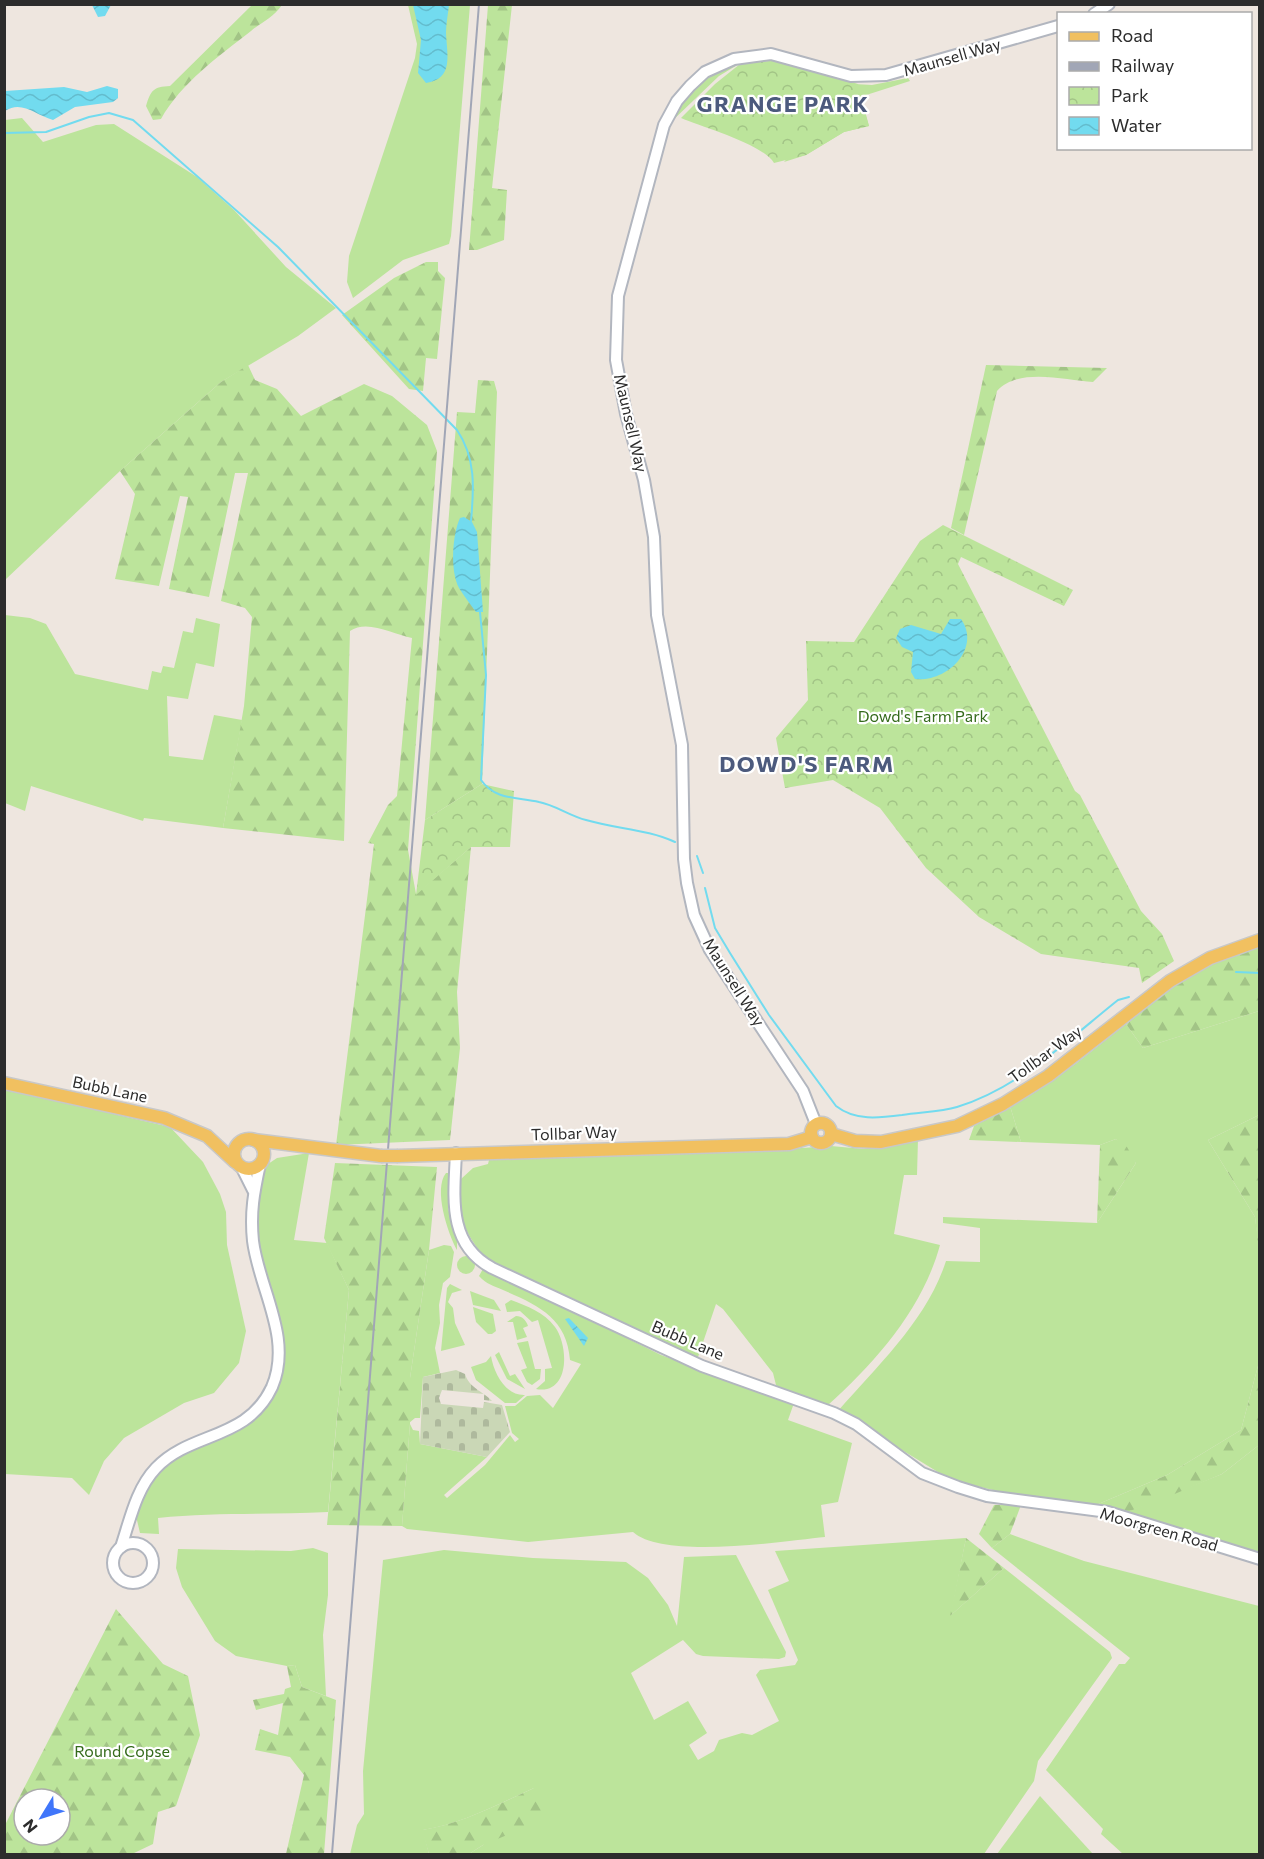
<svg xmlns="http://www.w3.org/2000/svg" width="1264" height="1859" font-family="Commissioner,sans-serif">
<defs>
<pattern id="forest-firs" width="22" height="20" patternUnits="userSpaceOnUse" patternTransform="scale(1.5)"><rect width="22" height="20" fill="#bce49b"/><path d="M5 1l3.5 6h-7zM16 11l3.5 6h-7z" fill="#a2c486"/></pattern>
<pattern id="cemetery-stones" width="16" height="16" patternUnits="userSpaceOnUse" patternTransform="scale(1.5)"><rect width="16" height="16" fill="#cad7b6"/><path d="M2 7V4a2 2 0 0 1 4 0v3zM10 15v-3a2 2 0 0 1 4 0v3z" fill="#aeb99d"/></pattern>
<pattern id="park-crowns" width="20" height="18" patternUnits="userSpaceOnUse" patternTransform="scale(1.5)"><rect width="20" height="18" fill="#bce49b"/><path d="M2 6a3 3 0 1 1 6 0M12 15a3 3 0 1 1 6 0" fill="none" stroke="#a2c486"/></pattern>
<pattern id="water-waves" width="16" height="10" patternUnits="userSpaceOnUse" patternTransform="scale(1.5)"><rect width="16" height="10" fill="#72dbef"/><path d="M0 5q4-4 8 0t8 0" fill="none" stroke="#63bccd"/></pattern>
</defs>
<rect width="100%" height="100%" fill="#eee6df"/>
<g fill="#bce49b">
<polygon points="408,5 470,5 451,236 449,244 403,260 353,298 347,282 349,256 415,58 417,44"/>
<path d="M732,63l7,1 -20,12 -48,46c15,-30 31,-44 61,-59z"/>
<polygon points="908,78 910,81 860,97 869,126 844,132 806,155 784,162 854,84 872,85"/>
<polygon points="22,118 43,142 96,125 114,124 197,177 234,210 286,267 336,308 298,336 221,382 120,471 5,580 5,120"/>
<polygon points="5,615 30,618 46,624 75,674 148,690 152,671 161,673 163,666 174,668 183,631 193,633 196,618 220,624 214,667 196,663 188,699 167,696 169,756 203,760 214,715 242,720 223,828 144,818 143,821 31,786 25,811 5,803"/>
<path d="M1259,1011v104l-51,25 47,77 5,38 -1,107 -18,68 -74,45 -71,30 -82,-10 -63,-15 -113,-69c40,-46 89,-91 108,-150l34,1v-34l-37,-5v-6l154,6 39,-60 -20,-24 -16,6 -79,-3 -11,-36 64,-41 52,-41 17,24z"/>
<polygon points="5,1089 170,1127 203,1162 220,1194 226,1212 227,1245 246,1331 239,1363 214,1393 184,1403 124,1438 104,1461 89,1495 72,1478 5,1474"/>
<path d="M918,1139l-1,36h-13l-10,59 46,11c-17,63 -64,117 -112,160l-46,-15 -6,-5 -3,-12 -50,-64 -7,-5 -19,56 -212,-101c-24,-33 -26,-40 -24,-80l12,-11 15,-4 1,-4 269,-9 73,-5 33,3z"/>
<path d="M309,1153l-15,87 33,3 22,47 -21,222c-57,3 -113,0 -170,6l1,16 -19,-1 -4,-17 17,-39 28,-23 42,-17 29,-17 31,-67 -1,-28 -20,-63 -5,-43 1,-32 10,-23 9,-6z"/>
<path d="M446,1173h3l-1,36 9,28v13c-9,-16 -24,-61 -11,-77z"/>
<polygon points="444,1245 451,1246 454,1252 450,1277 443,1283 439,1305 440,1323 435,1348 440,1373 423,1377 420,1418 415,1418 409,1423 410,1378 429,1250"/>
<circle cx="466" cy="1265" r="9"/>
<path d="M484,1267l177,88 133,48 -6,17 64,23 -14,59 -17,3 4,32c-41,4 -161,23 -192,-5l-105,10 -121,-13 -5,-3 8,-102 3,6 6,1 1,13 67,13 -43,38 3,3 38,-33 25,-30 5,7 4,-3 -7,-6 -7,-27h10l12,-10 13,-1 13,13 28,-44 -11,-4c-3,-42 -32,-55 -67,-70 -9,-4 -17,-6 -24,-14z"/>
<polygon points="450,1284 462,1290 452,1293 448,1302 453,1308 455,1323 465,1345 441,1351 447,1288"/>
<polygon points="470,1291 494,1300 501,1311 473,1305"/>
<path d="M511,1300c16,6 33,12 44,27 14,19 15,68 -19,62l9,-8v-12l7,-1 -14,-48 -6,2 -12,-11 -13,1 -2,-8z"/>
<polygon points="473,1307 493,1314 496,1331 492,1334 488,1334 476,1322"/>
<path d="M516,1316c6,0 10,4 12,10l-5,2 4,9 -10,3 -4,-18h-6z"/>
<polygon points="528,1341 535,1369 541,1369 540,1379 532,1385 527,1382 521,1370 527,1368 517,1343"/>
<polygon points="499,1352 510,1376 515,1374 525,1389 507,1379 495,1355"/>
<path d="M491,1356c3,18 15,40 34,39l-9,8h-11l-29,-23 -5,-13 15,-5z"/>
<polygon points="1259,1445 1259,1556 1124,1513 1222,1474"/>
<polygon points="1010,1534 1084,1561 1259,1606 1259,1854 1123,1854 1101,1834 1103,1829 1046,1770 1119,1664 1125,1664 1130,1658 992,1548"/>
<path d="M966,1538l-15,77 53,-47 106,84 2,6 -74,103 -4,20 -50,73h-515l14,-9 51,-57c-36,16 -72,36 -111,42l6,24h-79l7,-29 7,-11 -1,-43 20,-211 61,-10 89,8 93,4 22,16 20,27 9,21 7,-69 52,-2 50,97 -1,5 -6,2 -76,-3 -7,-2 -13,-14 -52,33 23,47 34,-19 19,32 -18,12 9,15 16,-9 5,-11 23,-7 10,2 27,-14 -23,-46 4,-5 35,-5 3,-5 -30,-70 21,-9 -14,-30z"/>
<polygon points="313,1548 328,1553 328,1595 323,1635 326,1696 302,1687 295,1665 287,1666 236,1656 215,1641 182,1587 176,1568 178,1549 291,1551"/>
<polygon points="1040,1796 1093,1854 997,1854"/>
</g>
<g fill="url(#forest-firs)" fill-rule="evenodd">
<path d="M252,5h30c-9,13 -19,16 -31,26 -32,25 -70,52 -90,88l-8,1 -7,-14c5,-16 7,-19 24,-20z"/>
<polygon points="488,5 512,5 492,188 507,190 504,240 477,250 469,250"/>
<polygon points="426,262 438,262 438,271 445,278 437,359 426,358 423,391 409,389 342,315 394,278"/>
<path d="M248,365l7,15 22,9 24,27 63,-32 28,12 35,29 10,26 -29,399 8,44 55,-47 -14,145 3,56 -10,92 -114,5 38,-301 -6,-1 20,-38 9,-9 15,-158c-19,-4 -45,-19 -62,-7l-6,210 -121,-13 21,-122 8,-89 -7,-9 -24,-7 27,-128h-13l-26,124 -40,-8 19,-92 -8,-1 -21,90 -44,-7 20,-85 -15,-23 101,-89z"/>
<path d="M986,365l121,3 -14,14c-28,-2 -75,-15 -96,9l-33,144 -13,-7z"/>
<polygon points="478,380 494,381 497,392 482,784 425,820 457,412 475,413"/>
<polygon points="1259,945 1259,1011 1143,1048 1126,1024 1183,978 1202,967"/>
<polygon points="1010,1106 1021,1142 969,1140 974,1126"/>
<polygon points="1259,1115 1259,1255 1255,1217 1208,1140"/>
<polygon points="1116,1139 1127,1147 1136,1163 1097,1223 1100,1145"/>
<polygon points="335,1163 437,1167 429,1250 410,1378 410,1424 402,1526 327,1525 349,1290 324,1238"/>
<polygon points="1259,1362 1259,1445 1222,1474 1158,1501 1124,1513 1096,1505 1167,1475 1241,1430"/>
<polygon points="994,1505 1021,1505 1010,1534 992,1548 979,1534"/>
<polygon points="966,1538 1004,1568 950,1616"/>
<path d="M116,1609l47,55 25,12 12,59 -24,71 -18,6 -5,32 -21,10h-127v-29zM24,1799h36v36h-36z"/>
<polygon points="295,1665 302,1687 336,1700 324,1854 286,1854 304,1775 290,1757 255,1750 260,1729 278,1735 283,1703 256,1710 253,1700 284,1694 285,1689 291,1687 287,1666"/>
<path d="M534,1788l11,31 -62,26 -14,9h-40l-7,-24c40,-6 76,-26 112,-42z"/>
</g>
<path fill="url(#cemetery-stones)" d="M456,1370l9,4c4,14 18,17 27,27l-8,-1v-6l-42,-4 -3,8 2,6 42,4 1,-6 18,3 8,27 -23,25 -67,-13 3,-67z"/>
<g fill="url(#park-crowns)">
<path d="M779,60l79,24 11,42 -25,6 -38,23 -32,8c-11,-19 -72,-36 -93,-45l34,-34 25,-20z"/>
<polygon points="943,525 1073,590 1064,606 961,557 958,564 1075,791 1080,795 1141,911 1162,934 1174,961 1142,983 1139,968 1041,954 979,917 926,868 880,808 833,780 785,788 776,738 808,700 806,641 854,642 920,541"/>
<polygon points="482,784 514,791 510,847 471,847 416,895 425,820"/>
</g>
<g fill="url(#water-waves)">
<polygon points="92,5 111,5 105,16 98,17"/>
<path d="M413,5h36c-1,9 -3,19 -3,28 1,22 8,46 -20,50l-8,-10 3,-33z"/>
<path d="M107,86l11,3v9l-5,4 -38,5 -22,13c-18,-5 -31,-20 -48,-9v-20l59,-4 23,5z"/>
<path d="M464,517l8,5 5,10 6,80h-7c-6,-8 -12,-16 -17,-24 -9,-16 -7,-53 1,-70z"/>
<path d="M950,619h11c21,30 -15,64 -46,60l-4,-7 2,-20 -11,-5 -6,-9 4,-9 11,-4 30,9z"/>
<polygon points="569,1318 588,1338 584,1346 565,1319"/>
</g>
<g fill="none" stroke-linecap="round" stroke-linejoin="round">
<g stroke="#72dbef" stroke-width="2">
<path d="M4,133l42,-1 43,-15 20,-4 24,7 145,127 179,183c19,28 17,58 14,91"/>
<path d="M480,612l6,63 -5,105c14,20 35,17 58,22 16,3 31,14 47,18 30,9 61,9 89,22"/>
<polyline points="697,856 703,873"/>
<path d="M705,888l10,40 15,25 39,62 67,91c19,15 43,12 66,9 18,-3 38,-3 55,-8 62,-19 112,-68 161,-107l11,-3"/>
<polyline points="1236,972 1260,973"/>
</g>
<defs>
<g id="minor">
<polyline points="1094,14 1109,4"/>
<polyline points="816,1124 803,1091 710,950 694,915 687,883 684,859 682,745 657,615 654,537 644,480 626,414 616,360 618,296 664,125 677,101 690,86 705,72 734,59 771,54 851,76 886,75 1058,26"/>
<path d="M456,1153c-2,44 -9,91 36,115l210,98 132,47 22,11 66,49 36,14 29,9 121,16 152,47"/>
<polyline points="242,1168 253,1190"/>
<circle cx="133" cy="1563" r="20"/>
<path d="M121,1547c9,-27 15,-58 35,-79 35,-37 91,-27 116,-81 21,-49 -13,-98 -19,-146 -3,-29 1,-49 7,-77"/>
</g>
<g id="major">
<polyline points="4,1083 164,1118 207,1136 235,1162"/>
<circle cx="821" cy="1133" r="10"/>
<polyline points="831,1134 855,1141 881,1142 957,1126 1003,1104 1048,1076 1170,981 1210,958 1260,940"/>
<circle cx="249" cy="1154" r="15"/>
<polyline points="254,1140 381,1156"/>
<polyline points="398,1156 789,1144 812,1137"/>
</g>
</defs>
<use href="#minor" stroke="#b2b6bf" stroke-width="14"/>
<use href="#major" stroke="#c8c8c8" stroke-width="15"/>
<use href="#minor" stroke="#fff" stroke-width="10"/>
<use href="#major" stroke="#f1c060" stroke-width="12"/>
<polyline stroke="#a1a6b6" stroke-width="2" points="332,1854 479,4"/>
<defs>
<polyline id="major-bridge" points="381,1156 398,1156"/>
</defs>
<use href="#major-bridge" stroke="#c8c8c8" stroke-width="15" stroke-linecap="butt"/>
<use href="#major-bridge" stroke="#f1c060" stroke-width="12"/>
</g>
<g text-anchor="middle" stroke-width="4.5" stroke-linejoin="round" paint-order="stroke">
<g font-size="16" fill="#2c2c2c" stroke="#fff">
<text transform="translate(952 57) rotate(-16)" y="6">Maunsell Way</text>
<text transform="translate(631 423) rotate(77)" y="6">Maunsell Way</text>
<text transform="translate(734 982) rotate(58)" y="6">Maunsell Way</text>
<text transform="translate(1045 1054) rotate(-36)" y="6">Tollbar Way</text>
<text transform="translate(110 1089) rotate(12)" y="6">Bubb Lane</text>
<text transform="translate(574 1133) rotate(-2)" y="6">Tollbar Way</text>
<text transform="translate(688 1340) rotate(23)" y="6">Bubb Lane</text>
<text transform="translate(1159 1529) rotate(16)" y="6">Moorgreen Road</text>
</g>
<g font-size="16" fill="#346a1b" stroke="#fff">
<text x="923" y="722">Dowd's Farm Park</text>
<text x="122" y="1757">Round Copse</text>
</g>
<g font-size="22" font-weight="bold" letter-spacing="1.5" fill="#4c5a7d" stroke="#fff">
<text x="783" y="112">GRANGE PARK</text>
<text x="807" y="772">DOWD'S FARM</text>
</g>
</g>
<rect width="1264" height="1859" fill="none" stroke="#2c2c2c" stroke-width="12"/>
<rect x="1057" y="12" width="195" height="138" fill="#ffffff" stroke="#ababab" stroke-width="1.5"/>
<rect x="1069" y="32" width="30" height="9" fill="#f1c060" stroke="#ababab" stroke-width="1.5"/>
<text x="1111" y="42" font-size="18" fill="#2c2c2c">Road</text>
<rect x="1069" y="62" width="30" height="9" fill="#a1a6b6" stroke="#ababab" stroke-width="1.5"/>
<text x="1111" y="72" font-size="18" fill="#2c2c2c">Railway</text>
<rect x="1069" y="87" width="30" height="18" fill="url(#park-crowns)" stroke="#ababab" stroke-width="1.5"/>
<text x="1111" y="102" font-size="18" fill="#2c2c2c">Park</text>
<rect x="1069" y="117" width="30" height="18" fill="url(#water-waves)" stroke="#ababab" stroke-width="1.5"/>
<text x="1111" y="132" font-size="18" fill="#2c2c2c">Water</text>
<g transform="translate(42 1817) rotate(232)"><circle r="28" fill="#ffffff" stroke="#ababab" stroke-width="1.5"/>
<path d="M0-4.5L10 22L0 15L-10 22Z" fill="#4076fa"/>
<text y="-9" font-size="16" font-weight="bold" text-anchor="middle" fill="#2c2c2c">N</text>
</g>
</svg>
